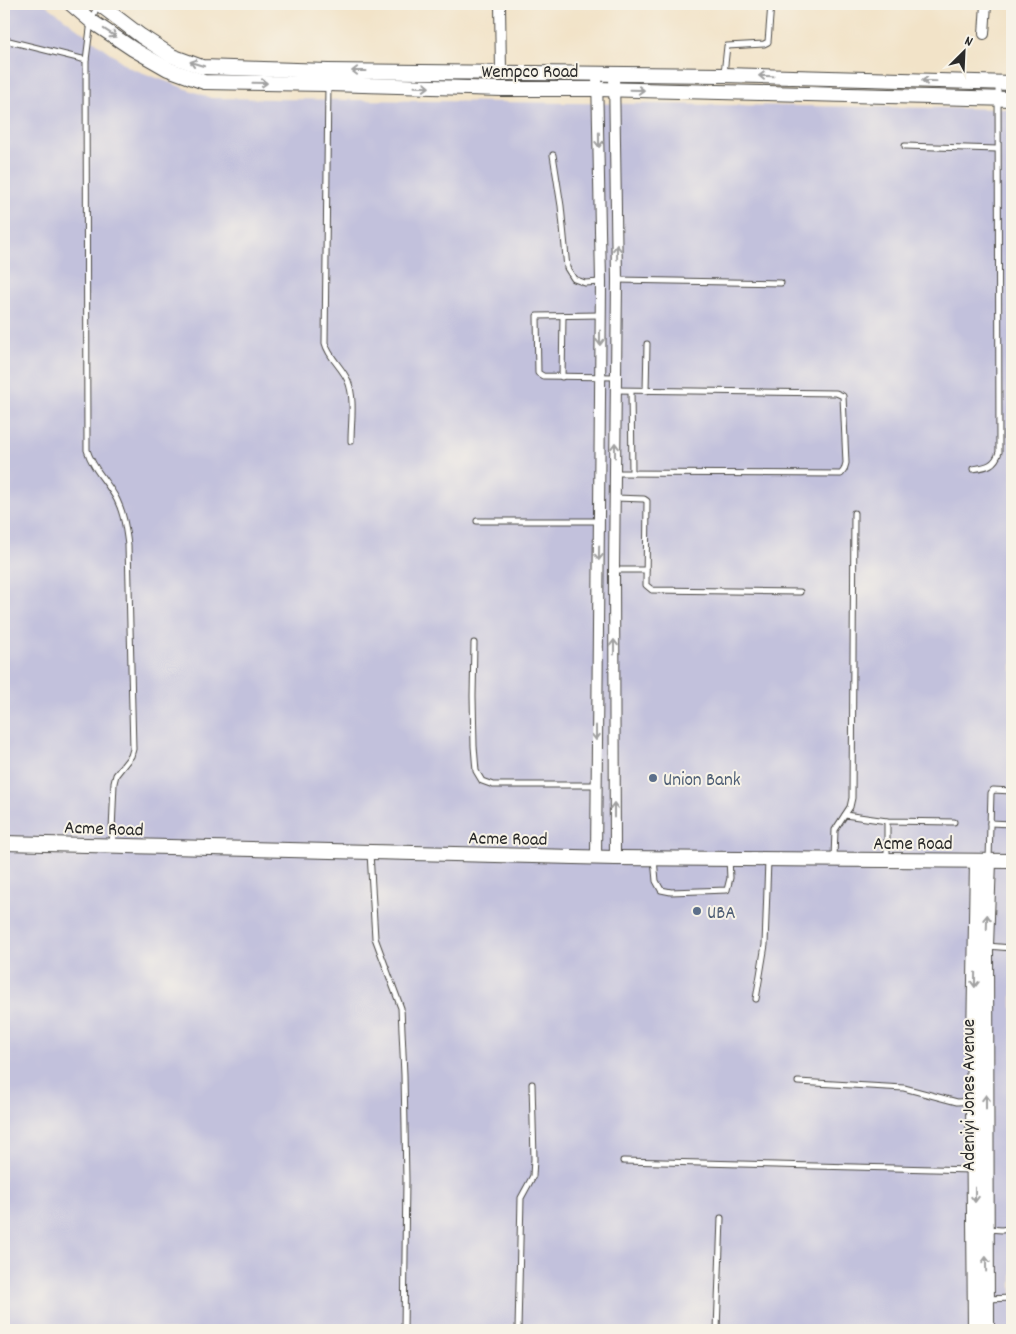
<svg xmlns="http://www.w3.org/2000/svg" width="1016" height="1334" font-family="Dekko,sans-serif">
<rect width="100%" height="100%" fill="#f7f3e8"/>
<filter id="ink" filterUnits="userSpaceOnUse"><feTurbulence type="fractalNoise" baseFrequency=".02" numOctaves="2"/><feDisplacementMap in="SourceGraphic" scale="10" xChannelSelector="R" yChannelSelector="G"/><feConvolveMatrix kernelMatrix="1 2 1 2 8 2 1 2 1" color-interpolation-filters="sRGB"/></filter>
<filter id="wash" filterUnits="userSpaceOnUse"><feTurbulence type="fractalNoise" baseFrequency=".0096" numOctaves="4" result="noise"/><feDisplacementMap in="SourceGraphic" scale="20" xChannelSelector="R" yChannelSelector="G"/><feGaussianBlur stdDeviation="1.12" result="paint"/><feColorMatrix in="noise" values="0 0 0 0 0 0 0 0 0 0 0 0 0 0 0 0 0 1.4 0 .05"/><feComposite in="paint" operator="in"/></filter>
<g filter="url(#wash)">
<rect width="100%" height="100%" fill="#f2e3c8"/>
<polygon fill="#c2c1dc" points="4,4 45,4 130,68 211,98 1012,109 1012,1330 4,1330"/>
</g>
<g filter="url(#ink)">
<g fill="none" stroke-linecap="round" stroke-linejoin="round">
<defs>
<g id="lane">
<path d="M98,4l-7,17 -5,39 1,390c6,20 21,32 30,50 7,14 9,30 11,45l5,204 -2,7 -15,19 -2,8 -2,48 1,14"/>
<polyline points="4,38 9,41 86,60"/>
<polyline points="724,74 727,46 764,44 768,42 771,4"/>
<path d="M328,84l-3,259c4,15 17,24 23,38 7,18 3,41 3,60"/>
<polyline points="905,146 997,149"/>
<polyline points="553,155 561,206 567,268 574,279 585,283 601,282"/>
<polyline points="617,280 781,283"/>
<polyline points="600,315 537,316 538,373 543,376 615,377"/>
<polyline points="562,377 563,316"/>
<polyline points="631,391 632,473"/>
<polyline points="646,391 647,344"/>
<path d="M973,469c13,-2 22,-3 26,-17l-1,-369"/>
<polyline points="615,473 841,474 844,470 846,463 843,396 836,393 615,390"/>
<polyline points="615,498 644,499 647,501 646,585 652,590 800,592"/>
<polyline points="477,521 599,521"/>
<polyline points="614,570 646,570"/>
<polyline points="474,643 473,696 474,746 476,771 482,781 493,785 596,785"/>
<polyline points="845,815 887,821 954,822"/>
<polyline points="990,823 1012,824"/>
<polyline points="370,853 375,938 401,1008 404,1075 406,1180 404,1330"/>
<polyline points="834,858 835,830 850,807 852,798 854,513"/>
<polyline points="654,859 656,881 661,890 671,892 727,890 730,878 729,859"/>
<polyline points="989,859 991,793 993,790 1012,791"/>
<polyline points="887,860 887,821"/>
<polyline points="987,946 1012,948"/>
<polyline points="756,999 765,945 768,860"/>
<polyline points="798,1082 904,1088 957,1102 973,1101"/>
<polyline points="623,1161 972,1170"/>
<polyline points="988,1229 1002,1230 1012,1228"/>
<polyline points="987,1299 1012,1298"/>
<polyline points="518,1330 521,1198 533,1176 534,1159 532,1084"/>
<polyline points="717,1330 721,1218"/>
</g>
<g id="street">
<polyline points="500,4 501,72"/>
<polyline points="984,34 986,4"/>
<polyline points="614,74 617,280 614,570 615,858"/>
<polyline points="596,858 601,282 597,74"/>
</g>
<g id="secondary">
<polyline points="71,4 91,21 133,49 168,69 204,82 328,84 502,89 598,89 1012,99"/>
<polyline points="99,4 141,36 172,56 202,67 328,71 724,75 1012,83"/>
<polyline points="4,843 615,858 1012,861"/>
<polyline points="975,1330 973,1101 977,861"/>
<polyline points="987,1330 986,946 989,861"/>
</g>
</defs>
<use href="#lane" stroke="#494743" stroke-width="7"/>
<use href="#street" stroke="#494743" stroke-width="12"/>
<use href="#secondary" stroke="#494743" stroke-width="16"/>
<use href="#lane" stroke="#fff" stroke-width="5"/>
<use href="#street" stroke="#fff" stroke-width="10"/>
<use href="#secondary" stroke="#fff" stroke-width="14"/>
</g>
<defs><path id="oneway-shaft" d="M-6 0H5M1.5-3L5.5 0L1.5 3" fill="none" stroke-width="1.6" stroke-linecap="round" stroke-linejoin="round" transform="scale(1.25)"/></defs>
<g stroke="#a0a0a0">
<use href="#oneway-shaft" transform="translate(110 33) rotate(33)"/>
<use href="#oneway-shaft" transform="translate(197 64) rotate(-163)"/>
<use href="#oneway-shaft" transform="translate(359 71) rotate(-180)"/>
<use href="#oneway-shaft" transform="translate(766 76) rotate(-178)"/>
<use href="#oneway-shaft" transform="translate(929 81) rotate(-178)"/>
<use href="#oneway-shaft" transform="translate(260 83) rotate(1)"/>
<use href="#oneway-shaft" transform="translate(422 87) rotate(2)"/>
<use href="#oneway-shaft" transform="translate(637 90) rotate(1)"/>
<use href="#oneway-shaft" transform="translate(599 140) rotate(89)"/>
<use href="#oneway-shaft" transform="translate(617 252) rotate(-91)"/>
<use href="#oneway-shaft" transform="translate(600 338) rotate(90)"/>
<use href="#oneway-shaft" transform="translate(615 450) rotate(-90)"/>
<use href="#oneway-shaft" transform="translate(599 553) rotate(91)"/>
<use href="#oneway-shaft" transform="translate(614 647) rotate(-90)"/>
<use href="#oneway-shaft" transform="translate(596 733) rotate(90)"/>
<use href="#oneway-shaft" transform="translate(614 810) rotate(-90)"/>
<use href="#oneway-shaft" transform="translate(987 922) rotate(-88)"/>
<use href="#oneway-shaft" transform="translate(975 980) rotate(91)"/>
<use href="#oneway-shaft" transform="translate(986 1102) rotate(-90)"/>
<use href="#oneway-shaft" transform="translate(975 1195) rotate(90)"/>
<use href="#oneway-shaft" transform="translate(986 1264) rotate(-91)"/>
</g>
</g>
<g fill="#5c6f8a" stroke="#f7f3e8" stroke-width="2">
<circle cx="653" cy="778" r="5"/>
<circle cx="697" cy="911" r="5"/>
</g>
<g text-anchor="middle" stroke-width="4" stroke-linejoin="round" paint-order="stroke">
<g font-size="19" fill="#2b2b2b" stroke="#f7f3e8">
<text x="530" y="77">Wempco Road</text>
<text transform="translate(104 827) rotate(2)" y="7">Acme Road</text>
<text transform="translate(508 837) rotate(1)" y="7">Acme Road</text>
<text x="913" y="849">Acme Road</text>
<text transform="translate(967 1095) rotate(-90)" y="7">Adeniyi Jones Avenue</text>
</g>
<g font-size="19" fill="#4e5e75" stroke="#f7f3e8" text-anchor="start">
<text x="663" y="785">Union Bank</text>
<text x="707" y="918">UBA</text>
</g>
</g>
<rect width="1016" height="1334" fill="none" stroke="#f7f3e8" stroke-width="20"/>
<g transform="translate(964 52) rotate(24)" stroke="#f7f3e8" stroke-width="4" paint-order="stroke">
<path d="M0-4L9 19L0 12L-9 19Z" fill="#2b2b2b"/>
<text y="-8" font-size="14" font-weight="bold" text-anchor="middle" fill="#2b2b2b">N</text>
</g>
</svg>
